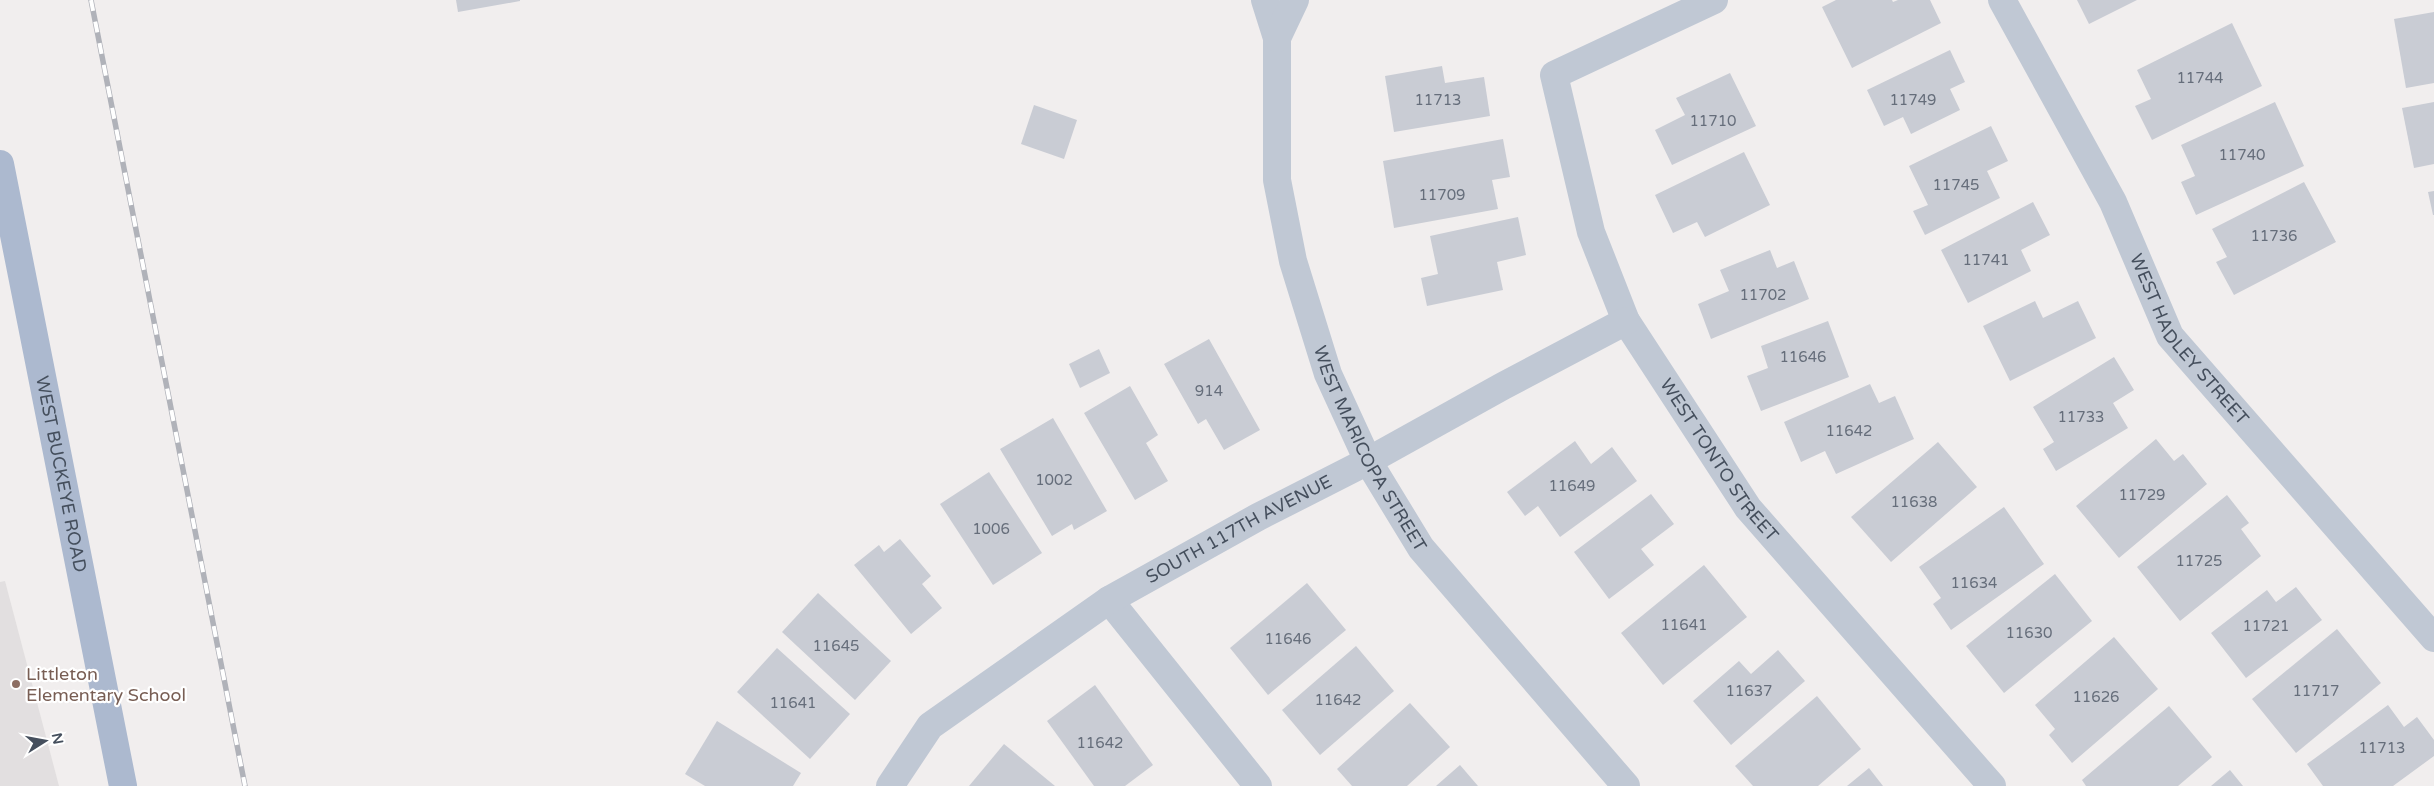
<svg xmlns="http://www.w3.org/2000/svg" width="2434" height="786" font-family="'Varela Round',sans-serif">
<rect width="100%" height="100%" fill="#f1eeee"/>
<polygon fill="#e2dfe0" points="5,581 59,786 0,786 0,582"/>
<g fill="#c9ccd4">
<polygon points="456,0 520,0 520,1 458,12"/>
<polygon points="1836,0 1892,0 1893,2 1898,0 1930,0 1941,23 1852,68 1822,7"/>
<polygon points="2077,0 2137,0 2089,24"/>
<polygon points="2434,12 2434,83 2406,88 2394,19"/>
<polygon points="2232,23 2262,86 2152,140 2135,106 2151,99 2137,70"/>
<polygon points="1950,50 1965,82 1950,89 1960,110 1911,134 1903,117 1884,126 1867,90"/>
<polygon points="1442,66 1445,83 1484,77 1490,116 1394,132 1385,76"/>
<polygon points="1730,73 1756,126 1672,165 1655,130 1685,115 1676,98"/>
<polygon points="2275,102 2304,166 2196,215 2181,182 2195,176 2181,145"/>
<polygon points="2434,102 2434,164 2414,168 2402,108"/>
<polygon points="1034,105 1077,120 1064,159 1021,144"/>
<polygon points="1991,126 2008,161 1987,171 2000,198 1925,235 1913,211 1928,205 1909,166"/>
<polygon points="1503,139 1510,177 1492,180 1498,209 1394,228 1383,161"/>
<polygon points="1744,152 1770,205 1705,237 1697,222 1673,233 1655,195"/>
<polygon points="2304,182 2336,242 2234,295 2216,262 2227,257 2212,229"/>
<polygon points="2434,191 2434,215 2433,215 2428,192"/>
<polygon points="2033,202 2050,235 2021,250 2031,271 1968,303 1941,250"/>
<polygon points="1518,217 1526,255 1497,262 1503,290 1427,306 1421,278 1438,274 1430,236"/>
<polygon points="1770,250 1777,268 1794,261 1809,299 1711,339 1698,304 1729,291 1720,270"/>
<polygon points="2035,301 2043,318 2078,301 2096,338 2010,381 1983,326"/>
<polygon points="1828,321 1849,377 1761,411 1747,376 1768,368 1761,346"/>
<polygon points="1209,339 1260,430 1224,450 1206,419 1198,424 1164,364"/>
<polygon points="1099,349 1110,373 1080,388 1069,364"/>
<polygon points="2114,357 2134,390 2113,403 2128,428 2056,471 2043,449 2054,442 2033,407"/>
<polygon points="1870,384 1879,403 1895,396 1914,439 1836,474 1825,451 1801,462 1784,422"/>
<polygon points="1130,386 1158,435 1146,443 1168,481 1135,500 1084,413"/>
<polygon points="1053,418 1107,511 1074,530 1072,524 1052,536 1000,449"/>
<polygon points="2156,439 2174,461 2183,454 2207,484 2119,558 2076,506"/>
<polygon points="1575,441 1591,464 1612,447 1637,481 1560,537 1538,506 1525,516 1507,492"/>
<polygon points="1938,442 1977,487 1891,562 1851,517"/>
<polygon points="989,472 1042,553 993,585 940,504"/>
<polygon points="1651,494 1674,524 1641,549 1654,565 1609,599 1574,552"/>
<polygon points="2227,495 2249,523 2241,529 2261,556 2180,621 2137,567"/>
<polygon points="2004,507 2044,564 1951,630 1933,604 1941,598 1919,567"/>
<polygon points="900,539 931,576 922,584 942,608 911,634 854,565 879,545 884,552"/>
<polygon points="1704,565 1747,617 1663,685 1621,633"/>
<polygon points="2055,574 2092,621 2004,693 1966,646"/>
<polygon points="1307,583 1346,630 1268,695 1230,648"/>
<polygon points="2296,587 2322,620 2246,678 2211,633 2267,590 2276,602"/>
<polygon points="818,593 891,661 855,700 782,632"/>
<polygon points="2337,629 2381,683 2296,753 2252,699"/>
<polygon points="2114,637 2158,689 2072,763 2049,735 2055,729 2035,705"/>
<polygon points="1356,646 1394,691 1320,755 1282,710"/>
<polygon points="777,648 850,714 810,759 737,692"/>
<polygon points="1778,650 1805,681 1731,745 1693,701 1739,661 1751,674"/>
<polygon points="1095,685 1153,765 1125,786 1094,786 1047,721"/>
<polygon points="1817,696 1861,749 1818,786 1753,786 1735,766"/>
<polygon points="1410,703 1450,747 1407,786 1352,786 1337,769"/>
<polygon points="2388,705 2404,727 2417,717 2434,740 2434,756 2393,786 2323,786 2307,764"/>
<polygon points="2169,706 2212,757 2178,786 2086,786 2082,780"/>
<polygon points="717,721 801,773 793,786 705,786 685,774"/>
<polygon points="1004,744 1055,786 969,786"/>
<polygon points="1460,765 1478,786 1436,786"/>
<polygon points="1869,768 1883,786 1847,786"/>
<polygon points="2230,770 2243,786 2211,786"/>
</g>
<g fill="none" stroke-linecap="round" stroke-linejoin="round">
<g stroke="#c0c8d4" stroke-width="28">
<path id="s1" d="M1265,0l12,38v142l16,81 35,113 40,87 53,87 205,238"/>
<path id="s2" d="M1714,0l-160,75 37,157 35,89 122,187 244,278"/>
<path id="s3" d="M2002,0l111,202 57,134 264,302"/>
<polyline points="1277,38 1295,0"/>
<polyline points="1109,600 1258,786"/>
<path id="s4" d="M890,786l40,-60 179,-126 149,-83 110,-56 135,-75 123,-65"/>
</g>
<path stroke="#acb9cf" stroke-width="28" id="s5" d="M0,164l123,622"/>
<defs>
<polyline id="rail" points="91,0 245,786"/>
</defs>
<use href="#rail" stroke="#b0b2b9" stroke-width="5.5"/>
<use href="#rail" stroke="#fff" stroke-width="4" stroke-dasharray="11" stroke-linecap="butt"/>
</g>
<circle fill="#8d6e63" stroke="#fff" stroke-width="2" cx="16" cy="684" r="5"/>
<g text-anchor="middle" stroke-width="4.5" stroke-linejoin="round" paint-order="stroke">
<g font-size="15" fill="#666e7b">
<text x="2200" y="83">11744</text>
<text x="1438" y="105">11713</text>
<text x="1913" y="105">11749</text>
<text x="1713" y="126">11710</text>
<text x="2242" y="160">11740</text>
<text x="1956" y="190">11745</text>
<text x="1442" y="200">11709</text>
<text x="2274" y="241">11736</text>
<text x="1986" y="265">11741</text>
<text x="1763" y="300">11702</text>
<text x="1803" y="362">11646</text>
<text x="1209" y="396">914</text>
<text x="2081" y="422">11733</text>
<text x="1849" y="436">11642</text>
<text x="1054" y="485">1002</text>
<text x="1572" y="491">11649</text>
<text x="2142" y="500">11729</text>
<text x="1914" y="507">11638</text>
<text x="991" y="534">1006</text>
<text x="2199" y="566">11725</text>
<text x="1974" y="588">11634</text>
<text x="1684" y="630">11641</text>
<text x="2266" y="631">11721</text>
<text x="2029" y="638">11630</text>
<text x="1288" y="644">11646</text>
<text x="836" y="651">11645</text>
<text x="1749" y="696">11637</text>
<text x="2316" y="696">11717</text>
<text x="2096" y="702">11626</text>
<text x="1338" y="705">11642</text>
<text x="793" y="708">11641</text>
<text x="1100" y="748">11642</text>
<text x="2382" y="753">11713</text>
</g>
<g font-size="18" fill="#454f5d" stroke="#fff">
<text dy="6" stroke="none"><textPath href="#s3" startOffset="389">WEST HADLEY STREET</textPath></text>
<text dy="6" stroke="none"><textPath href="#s1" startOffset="468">WEST MARICOPA STREET</textPath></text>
<text dy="6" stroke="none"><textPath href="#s2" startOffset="601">WEST TONTO STREET</textPath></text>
<text dy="6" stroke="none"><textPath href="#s5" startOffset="316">WEST BUCKEYE ROAD</textPath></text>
<text dy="6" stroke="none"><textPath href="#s4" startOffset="439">SOUTH 117TH AVENUE</textPath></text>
</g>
<g font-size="18" fill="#785e54" stroke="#fff" text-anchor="start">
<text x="26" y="680">Littleton<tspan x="26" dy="21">Elementary School</tspan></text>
</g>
</g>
<g transform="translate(45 741) rotate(79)" stroke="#ffffff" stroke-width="4" paint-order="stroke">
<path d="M0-4L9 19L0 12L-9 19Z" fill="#454f5d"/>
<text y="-8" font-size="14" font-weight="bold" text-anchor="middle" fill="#454f5d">N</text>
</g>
</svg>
